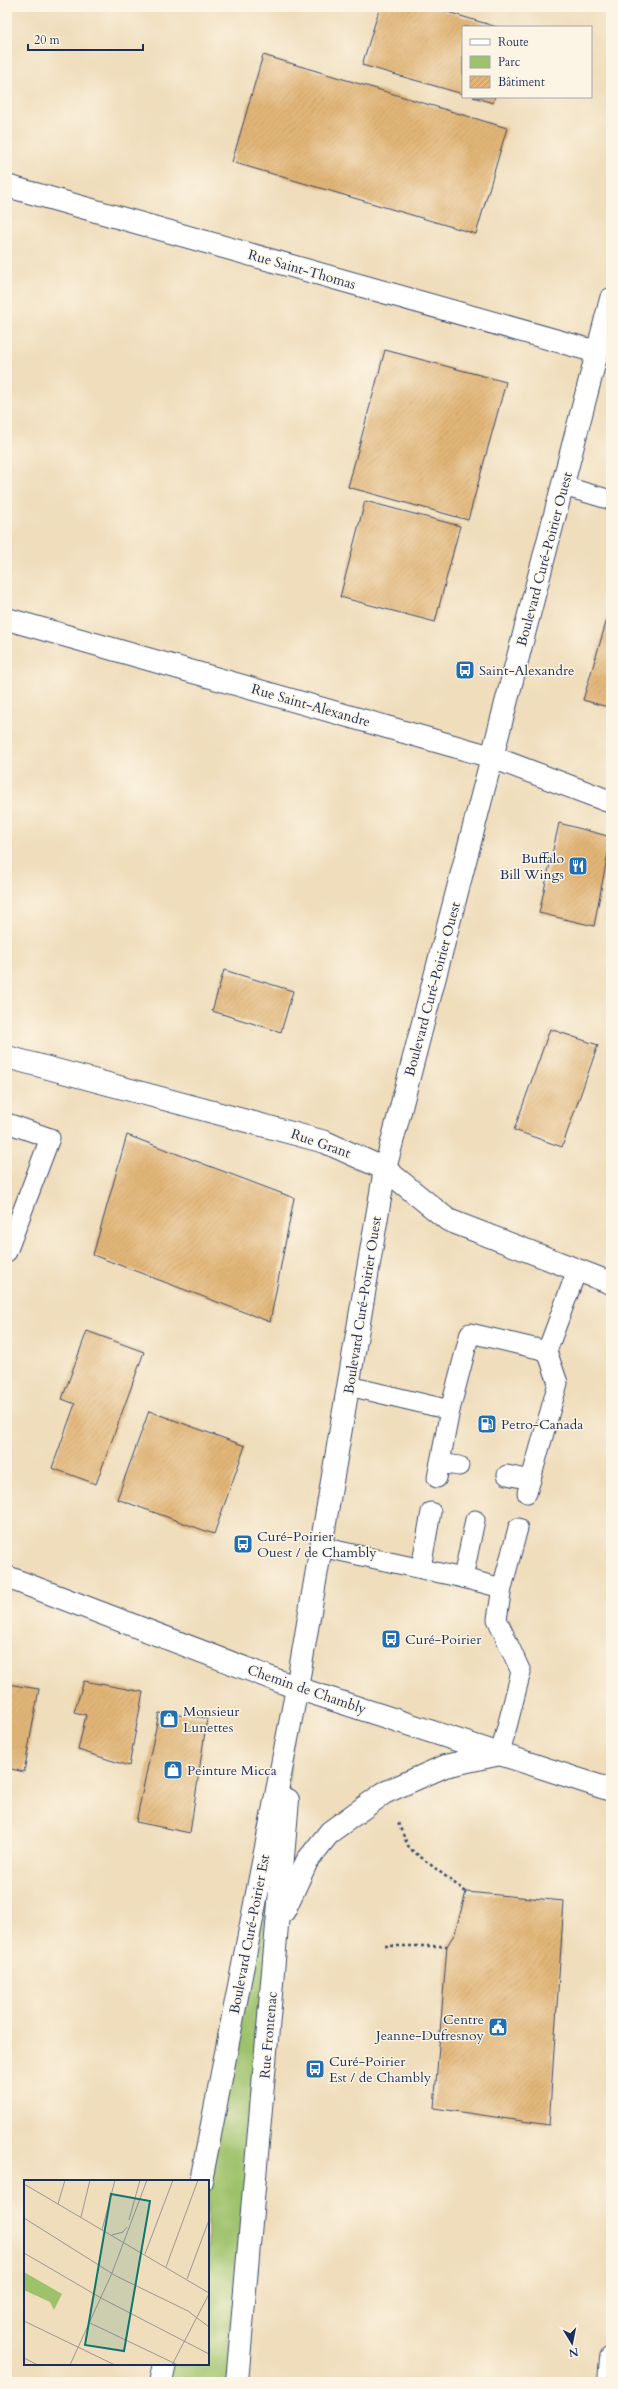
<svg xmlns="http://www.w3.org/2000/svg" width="618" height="2389" font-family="Cardo,serif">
<defs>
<pattern id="building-hatch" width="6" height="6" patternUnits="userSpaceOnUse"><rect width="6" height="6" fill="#e2b577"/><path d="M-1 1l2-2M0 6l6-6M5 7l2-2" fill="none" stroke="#c19c69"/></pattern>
</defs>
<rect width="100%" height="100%" fill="#fcf5e5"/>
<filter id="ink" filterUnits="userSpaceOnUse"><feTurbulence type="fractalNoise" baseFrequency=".025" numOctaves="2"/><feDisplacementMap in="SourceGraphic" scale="8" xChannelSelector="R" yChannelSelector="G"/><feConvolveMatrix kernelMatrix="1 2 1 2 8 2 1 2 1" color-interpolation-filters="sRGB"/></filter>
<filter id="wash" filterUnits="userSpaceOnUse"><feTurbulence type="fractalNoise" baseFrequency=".012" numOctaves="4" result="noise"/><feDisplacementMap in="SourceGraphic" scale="16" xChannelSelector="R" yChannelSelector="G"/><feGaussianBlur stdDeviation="0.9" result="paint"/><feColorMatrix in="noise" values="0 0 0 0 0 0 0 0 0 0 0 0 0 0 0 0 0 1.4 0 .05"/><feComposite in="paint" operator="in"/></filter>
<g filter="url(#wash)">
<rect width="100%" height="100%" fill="#efddbb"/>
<polygon fill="#9ec26c" stroke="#5c7865" points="297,1688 237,2382 161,2382 165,2364 208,2364 208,2181"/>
<g id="blocks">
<g fill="url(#building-hatch)">
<polygon points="380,7 431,7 497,27 463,27 463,94 362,65"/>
<polygon points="263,55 507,128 476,234 232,162"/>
<polygon points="473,97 495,97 493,103"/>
<polygon points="385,350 506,382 468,520 348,487"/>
<polygon points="365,501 460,526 435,622 340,597"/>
<polygon points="608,616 611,617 611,708 583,700"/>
<polygon points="559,823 611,837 594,926 539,913"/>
<polygon points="224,970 293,991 281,1032 212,1011"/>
<polygon points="550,1029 598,1045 562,1147 514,1130"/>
<polygon points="127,1135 294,1198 270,1322 93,1255"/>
<polygon points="87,1331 144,1352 96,1484 52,1468 75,1404 62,1399"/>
<polygon points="149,1411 245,1446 214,1534 117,1499"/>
<polygon points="84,1681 143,1692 129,1766 78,1750 86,1715 74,1712"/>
<polygon points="7,1684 39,1689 24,1772 7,1768"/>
<polygon points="159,1713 207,1718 190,1833 136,1822"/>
<polygon points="466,1892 564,1901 549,2125 434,2108 447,1946 455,1933"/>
</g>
</g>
</g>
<g filter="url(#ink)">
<use href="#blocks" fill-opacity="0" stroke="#3b496c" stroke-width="1"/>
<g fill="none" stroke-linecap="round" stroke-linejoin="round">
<defs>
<g id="lane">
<polyline points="563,486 611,500"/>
<polyline points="7,1123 50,1138 7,1252"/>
<polyline points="349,1386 450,1410 470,1333 547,1351 577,1270"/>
<polyline points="440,1463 459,1466"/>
<polyline points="507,1475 531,1480"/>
<polyline points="437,1478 450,1410"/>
<polyline points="527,1493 558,1383 547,1351"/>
<polyline points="321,1547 463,1578 502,1588"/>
<polyline points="421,1568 431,1512"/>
<polyline points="463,1578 475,1520"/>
<polyline points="500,1754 521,1672 497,1619 502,1588 518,1528"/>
</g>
<g id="street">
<polyline points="7,186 597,352"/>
<polyline points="7,619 492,757 611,802"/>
<polyline points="7,1057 325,1142 385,1169 448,1220 611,1283"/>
<polyline points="609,2382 611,2358"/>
</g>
<g id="secondary">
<polyline points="7,1577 297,1688 611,1790"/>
<polyline points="284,1911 307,1861 330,1832 384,1793 445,1766 500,1754"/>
<polyline points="201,2181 297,1688 385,1169 611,299"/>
<polyline points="161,2382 165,2364"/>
<polyline points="237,2382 288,1800"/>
</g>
</defs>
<use href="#lane" stroke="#3b496c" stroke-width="21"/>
<use href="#street" stroke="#3b496c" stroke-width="24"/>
<use href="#secondary" stroke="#3b496c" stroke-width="24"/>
<g stroke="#3b496c" stroke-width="2.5" stroke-dasharray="3 3" stroke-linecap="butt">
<polyline points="398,1823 409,1848 466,1892"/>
<polyline points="385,1946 447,1946"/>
</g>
<use href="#lane" stroke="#fff" stroke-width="19"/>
<use href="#street" stroke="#fff" stroke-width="22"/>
<use href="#secondary" stroke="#fff" stroke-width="22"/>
</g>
</g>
<defs>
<symbol id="bus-square" viewBox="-11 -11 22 22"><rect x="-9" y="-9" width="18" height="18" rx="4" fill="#1f6fb2" stroke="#fcf5e5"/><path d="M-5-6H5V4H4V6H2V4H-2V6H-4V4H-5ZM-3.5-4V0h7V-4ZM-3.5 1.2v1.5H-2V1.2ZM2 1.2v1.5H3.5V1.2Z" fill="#fff"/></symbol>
<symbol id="restaurant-square" viewBox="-11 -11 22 22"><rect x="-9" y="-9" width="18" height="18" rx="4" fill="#1f6fb2" stroke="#fcf5e5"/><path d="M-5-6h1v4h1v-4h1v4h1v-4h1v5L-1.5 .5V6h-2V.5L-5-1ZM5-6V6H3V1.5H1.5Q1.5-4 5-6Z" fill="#fff"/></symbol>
<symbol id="fuel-square" viewBox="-11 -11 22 22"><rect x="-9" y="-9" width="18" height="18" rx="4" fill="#1f6fb2" stroke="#fcf5e5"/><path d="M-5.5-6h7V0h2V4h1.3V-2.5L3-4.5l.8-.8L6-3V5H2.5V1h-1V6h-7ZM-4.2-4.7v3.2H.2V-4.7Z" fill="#fff"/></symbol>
<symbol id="shop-square" viewBox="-11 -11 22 22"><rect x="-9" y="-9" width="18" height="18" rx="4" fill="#1f6fb2" stroke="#fcf5e5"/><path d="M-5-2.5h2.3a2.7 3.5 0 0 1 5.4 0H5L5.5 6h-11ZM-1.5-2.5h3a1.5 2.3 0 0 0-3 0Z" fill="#fff"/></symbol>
<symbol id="civic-square" viewBox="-11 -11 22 22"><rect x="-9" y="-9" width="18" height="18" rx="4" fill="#1f6fb2" stroke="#fcf5e5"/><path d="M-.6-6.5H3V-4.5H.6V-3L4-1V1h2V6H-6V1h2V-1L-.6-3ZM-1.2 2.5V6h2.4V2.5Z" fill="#fff"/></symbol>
</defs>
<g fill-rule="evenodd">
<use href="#bus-square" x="454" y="659" width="22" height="22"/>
<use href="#restaurant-square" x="567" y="855" width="22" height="22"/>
<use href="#fuel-square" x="476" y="1413" width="22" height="22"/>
<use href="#bus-square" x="232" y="1533" width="22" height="22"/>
<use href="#bus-square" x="380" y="1628" width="22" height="22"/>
<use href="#shop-square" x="158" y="1708" width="22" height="22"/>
<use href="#shop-square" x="162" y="1759" width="22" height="22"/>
<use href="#civic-square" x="487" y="2016" width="22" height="22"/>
<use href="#bus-square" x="304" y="2058" width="22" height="22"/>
</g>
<g text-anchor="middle" stroke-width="3" stroke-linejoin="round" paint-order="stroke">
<g font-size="14" fill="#1b2f5e" stroke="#fcf5e5">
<text transform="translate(302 269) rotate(16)" y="5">Rue Saint-Thomas</text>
<text transform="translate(544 559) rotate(-75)" y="5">Boulevard Curé-Poirier Ouest</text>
<text transform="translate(311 705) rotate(16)" y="5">Rue Saint-Alexandre</text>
<text transform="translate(432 989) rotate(-75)" y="5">Boulevard Curé-Poirier Ouest</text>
<text transform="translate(321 1143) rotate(19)" y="5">Rue Grant</text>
<text transform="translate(362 1305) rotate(-81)" y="5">Boulevard Curé-Poirier Ouest</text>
<text transform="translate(307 1689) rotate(19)" y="5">Chemin de Chambly</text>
<text transform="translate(249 1934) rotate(-79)" y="5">Boulevard Curé-Poirier Est</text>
<text transform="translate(268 2035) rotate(-85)" y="5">Rue Frontenac</text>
</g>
<g font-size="14" fill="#1b2f5e" stroke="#fcf5e5" text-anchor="start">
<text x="479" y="675">Saint-Alexandre</text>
<text x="564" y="863" text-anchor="end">Buffalo<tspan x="564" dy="16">Bill Wings</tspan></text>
<text x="501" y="1429">Petro-Canada</text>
<text x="257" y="1541">Curé-Poirier<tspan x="257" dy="16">Ouest / de Chambly</tspan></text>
<text x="405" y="1644">Curé-Poirier</text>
<text x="183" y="1716">Monsieur<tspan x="183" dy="16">Lunettes</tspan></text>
<text x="187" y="1775">Peinture Micca</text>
<text x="484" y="2024" text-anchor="end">Centre<tspan x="484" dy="16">Jeanne-Dufresnoy</tspan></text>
<text x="329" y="2066">Curé-Poirier<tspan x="329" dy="16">Est / de Chambly</tspan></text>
</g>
</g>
<g transform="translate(24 2180)">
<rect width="185" height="185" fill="#efddbb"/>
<path d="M0,92l38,22 -8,16 -4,-8 -26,-12z" fill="#9ec26c"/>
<path fill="none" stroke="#9a9796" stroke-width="1" d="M0,4l185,109M34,24l7,-24M57,37l9,-37M0,38l92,58 72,35 21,16M105,40l11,-40M78,50l13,-50M88,55l11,-3 4,-5M0,73l77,45 108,56M121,74l28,-74M142,87l32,-87M163,99l22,-59M0,141l91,44M66,143l88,42M0,178l14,7M46,185l42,-92 35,-93M148,185l37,-71"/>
<path fill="#0f766e" fill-opacity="0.15" stroke="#0f766e" stroke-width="2" d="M87,14l39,7 -26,150 -39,-6z"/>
<rect width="185" height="185" fill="none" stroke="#1b2f5e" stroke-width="2"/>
</g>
<rect width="618" height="2389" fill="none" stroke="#fcf5e5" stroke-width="24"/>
<rect x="462" y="26" width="130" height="72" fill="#fcf5e5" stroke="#a2a6af"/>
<rect x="470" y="39" width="20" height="6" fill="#ffffff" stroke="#a2a6af"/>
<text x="498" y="46" font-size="12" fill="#1b2f5e">Route</text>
<rect x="470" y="56" width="20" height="12" fill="#9ec26c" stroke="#a2a6af"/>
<text x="498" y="66" font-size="12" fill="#1b2f5e">Parc</text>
<rect x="470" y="76" width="20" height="12" fill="url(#building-hatch)" stroke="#a2a6af"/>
<text x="498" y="86" font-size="12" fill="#1b2f5e">Bâtiment</text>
<g transform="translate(572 2343) rotate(170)" stroke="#fcf5e5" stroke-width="3" paint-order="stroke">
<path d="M0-3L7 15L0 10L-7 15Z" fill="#1b2f5e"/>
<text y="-6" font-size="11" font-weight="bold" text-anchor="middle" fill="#1b2f5e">N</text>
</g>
<path d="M28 44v6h115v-6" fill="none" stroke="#1b2f5e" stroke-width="2"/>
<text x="34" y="44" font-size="12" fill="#1b2f5e" stroke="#fcf5e5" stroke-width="3" paint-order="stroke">20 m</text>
</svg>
